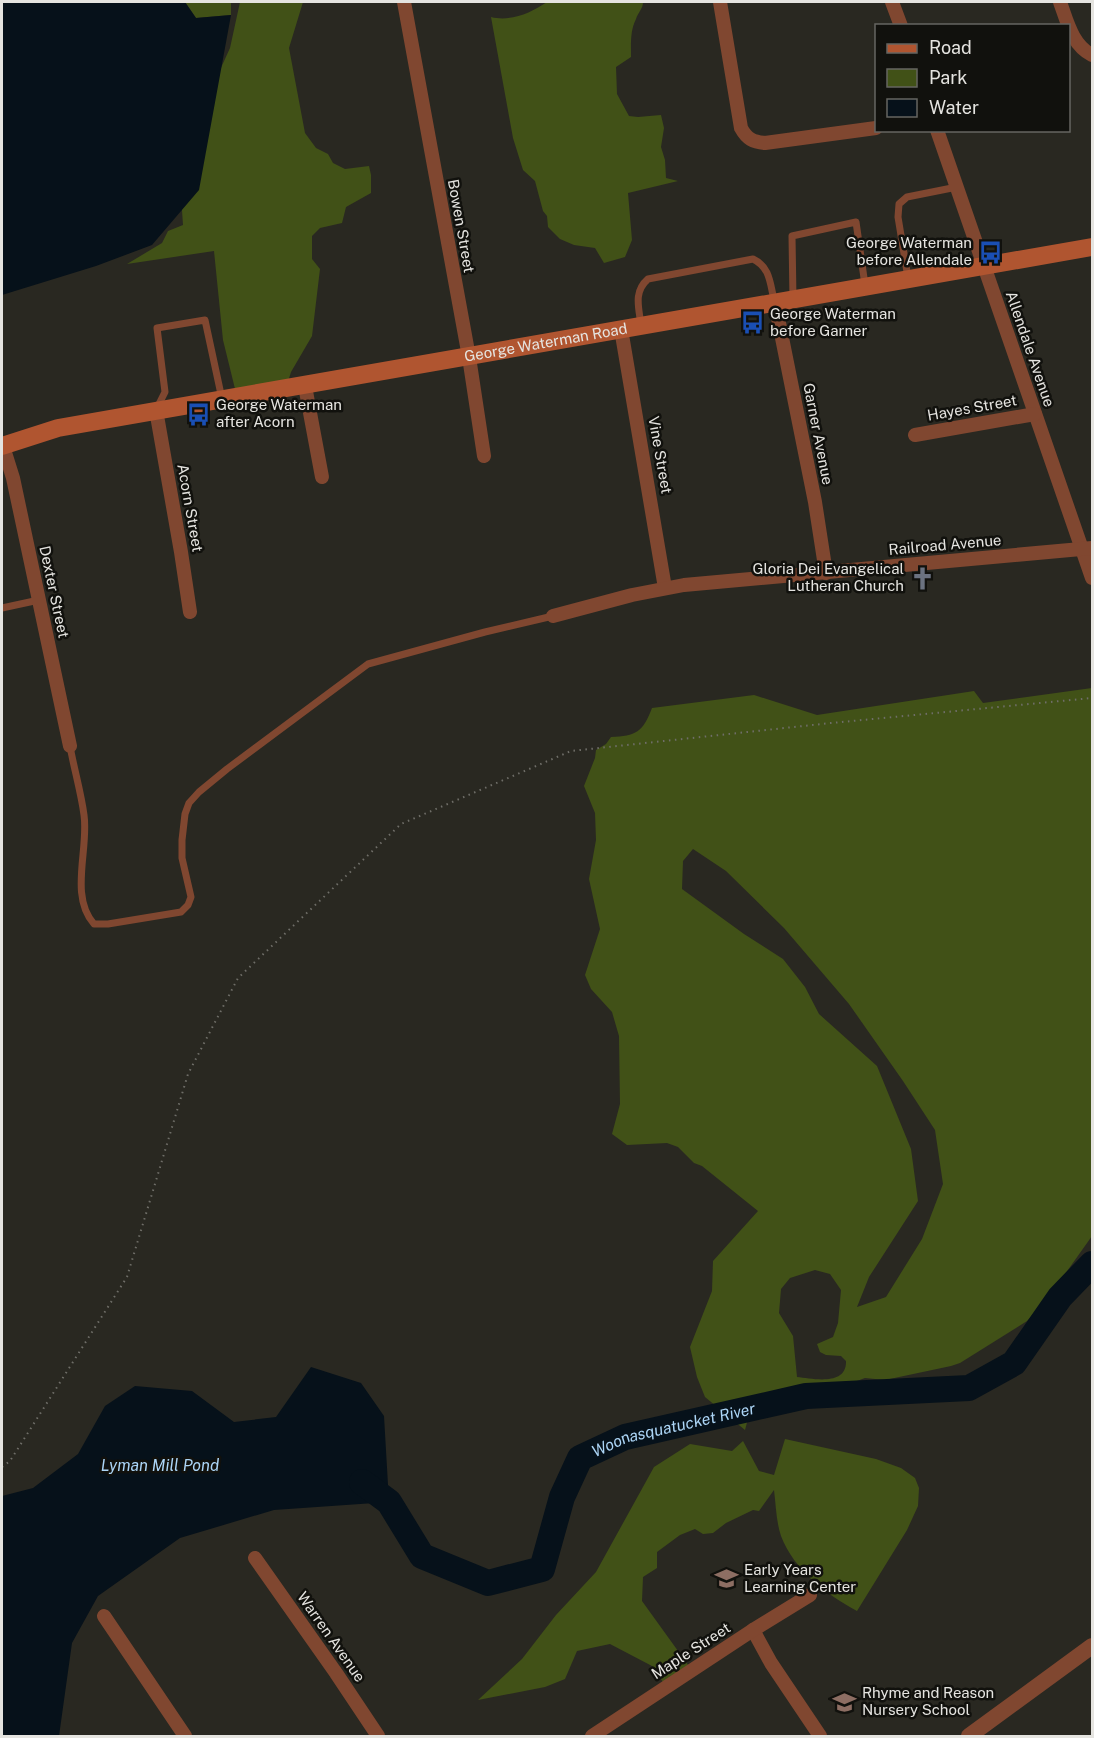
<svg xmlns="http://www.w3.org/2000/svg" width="1094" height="1738" font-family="'Public Sans',sans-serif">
<rect width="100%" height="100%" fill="#292821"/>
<g fill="#415117" fill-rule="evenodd">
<polygon points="185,2 231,2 231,15 196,18"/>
<polygon points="240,2 303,2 289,48 305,133 316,148 328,154 333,163 345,169 369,166 371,175 371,193 346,207 342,223 320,228 312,236 312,259 320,269 312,336 291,372 286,388 237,397 223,340 214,251 127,264 162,243 168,231 183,225 181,196 210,92 230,48"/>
<path d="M547,2h96c0,7 -5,10 -7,17 -6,12 -5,25 -5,38l-15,10 1,27 12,22 9,1 23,-2 3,13 -3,19 4,13 1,18 12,3 -50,12 4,47 -7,17 -21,6 -9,-15 -21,-3 -14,-6 -12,-12 -1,-11 -4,-5 -8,-30 -12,-11 -10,-32 -22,-121c19,5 40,-4 56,-15z"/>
<path d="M1092,688v548l-44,62 -21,23 -67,42 -9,3 -66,14 -20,-2 -19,7 -58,4 -39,26 -4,15 -40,-33 -8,-20 -7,-30 22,-56 1,-30 45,-50 -56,-45 -8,-3 -16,-16 -11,-4 -40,2 -15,-11 8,-30 -1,-68 -7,-24 -21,-23 -6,-14 15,-46 -11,-50 7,-39 -1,-27 -11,-27 11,-28 1,-8 10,-6 5,-7c25,-1 32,-5 41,-29l102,-13 63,20 157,-24 9,12zM693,849l33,22 58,57 65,76 54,77 32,49 8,54 -21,55 -36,58 -29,10 12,-30 49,-76 -7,-52 -34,-83 -58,-52 -14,-27 -22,-28 -39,-25 -62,-45 1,-28zM815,1270l15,4 11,16 -3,33 -5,14 -16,7 3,8 6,3 15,1 5,5c1,25 -32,18 -49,16l-4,-41 -14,-23 2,-24 9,-11z"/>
<path d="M785,1439l91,20 25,9 14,10 4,10 -1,18 -11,24 -50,81c-31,-17 -63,-41 -76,-75 -5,-15 -5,-31 -7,-46l-15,21 -6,-1 -27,13 -13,10 -10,1 -8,-5 -15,6 -23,17v16l-14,9 -1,24 49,68 -26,16 -13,-19 -42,-22 -33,7 -12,28 -20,8 -67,13 44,-41 34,-44 40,-43 58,-105 36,-23 42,7 11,-10 16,30 15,4z"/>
</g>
<g fill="#06111a">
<polygon points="2,2 185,2 196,18 231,15 199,190 152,245 96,266 2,295"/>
<polygon points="311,1367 361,1383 384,1416 389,1502 274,1510 180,1538 98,1596 72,1643 59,1736 2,1736 2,1496 33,1488 78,1454 105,1406 135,1386 192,1391 234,1422 276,1417"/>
</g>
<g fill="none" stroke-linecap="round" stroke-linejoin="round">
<path stroke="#06111a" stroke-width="26" id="s1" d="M362,1482l27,20 33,54 66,27 54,-14 20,-72 18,-39 45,-21 181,-41 163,-8 45,-25 46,-66 32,-33"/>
<polyline stroke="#6f6e68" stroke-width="2" stroke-dasharray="1.5 4.5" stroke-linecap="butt" points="2,1467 10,1461 127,1277 188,1074 238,978 401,824 571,751 831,723 1092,698"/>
<g stroke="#804730" stroke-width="7">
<polyline points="908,278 898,217 899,204 907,197 957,187"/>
<polyline points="793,299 792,236 856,222 865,285"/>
<path d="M641,325c-2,-17 -8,-33 7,-46l105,-20c17,8 17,24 21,41"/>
<polyline points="157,408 165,392 157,328 205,320 222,399"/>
<polyline points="2,608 39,600"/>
<path d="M70,746c4,23 11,46 14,69 5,34 -15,81 10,109h14l73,-12 7,-7 3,-8 -9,-39v-18l3,-26 4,-11 10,-11 28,-23 141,-105 117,-32 68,-16"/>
</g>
<g stroke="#804730" stroke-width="14">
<polyline points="404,2 469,357 484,456"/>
<path d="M720,2l21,126c6,11 12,14 24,15l111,-15"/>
<polyline points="892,2 901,26"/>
<path d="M1060,2c7,19 12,43 32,53"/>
<polyline points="937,130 1092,578"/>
<polyline points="775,303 815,502 826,573"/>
<polyline points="621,329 665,588"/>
<polyline points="305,386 322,477"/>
<polyline points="156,410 181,552 190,612"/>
<polyline points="915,435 1035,414"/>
<polyline points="3,446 13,478 70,746"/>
<polyline points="553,616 632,595 684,585 1092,548"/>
<polyline points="255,1558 336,1673 378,1736"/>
<polyline points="104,1616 185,1736"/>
<polyline points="753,1630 771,1663 820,1736"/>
<polyline points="592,1736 753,1630 810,1595"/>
</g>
<polyline stroke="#804730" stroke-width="16" points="969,1736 1092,1646"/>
<path stroke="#b05530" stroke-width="18" id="s2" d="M2,446l56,-18 1034,-181"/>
</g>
<defs>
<symbol id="bus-bare" viewBox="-9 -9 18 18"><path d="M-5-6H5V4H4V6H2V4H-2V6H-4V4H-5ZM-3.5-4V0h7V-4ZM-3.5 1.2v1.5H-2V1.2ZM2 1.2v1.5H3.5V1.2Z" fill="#1a4fb4" stroke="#11110d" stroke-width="2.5" paint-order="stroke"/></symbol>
<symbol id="church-bare" viewBox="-9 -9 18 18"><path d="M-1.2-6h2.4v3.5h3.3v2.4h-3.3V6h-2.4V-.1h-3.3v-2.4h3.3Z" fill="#6b7280" stroke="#11110d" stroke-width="2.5" paint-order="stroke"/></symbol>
<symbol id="school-bare" viewBox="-9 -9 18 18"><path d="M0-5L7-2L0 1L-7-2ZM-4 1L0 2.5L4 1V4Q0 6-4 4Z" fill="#8d6e63" stroke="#11110d" stroke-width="2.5" paint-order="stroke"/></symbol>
</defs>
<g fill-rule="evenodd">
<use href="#bus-bare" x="974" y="236" width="33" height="33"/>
<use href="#bus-bare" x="736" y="306" width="33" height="33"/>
<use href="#bus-bare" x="182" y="398" width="33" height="33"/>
<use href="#church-bare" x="906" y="562" width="33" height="33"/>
<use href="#school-bare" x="710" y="1562" width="33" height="33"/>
<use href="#school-bare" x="828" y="1686" width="33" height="33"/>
</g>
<g text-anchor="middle" stroke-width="5" stroke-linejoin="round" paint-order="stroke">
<g font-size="15" fill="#e5e4e0" stroke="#11110d">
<text transform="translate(461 226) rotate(80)" y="5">Bowen Street</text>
<text dy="5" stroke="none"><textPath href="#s2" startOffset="554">George Waterman Road</textPath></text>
<text transform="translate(1030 349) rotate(71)" y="5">Allendale Avenue</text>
<text transform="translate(972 408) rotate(-10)" y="5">Hayes Street</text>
<text transform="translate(818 434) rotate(79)" y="5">Garner Avenue</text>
<text transform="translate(660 455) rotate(80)" y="5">Vine Street</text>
<text transform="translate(190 508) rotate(80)" y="5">Acorn Street</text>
<text transform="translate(945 545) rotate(-5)" y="5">Railroad Avenue</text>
<text transform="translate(54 592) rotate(78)" y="5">Dexter Street</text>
<text transform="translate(331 1637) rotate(55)" y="5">Warren Avenue</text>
<text transform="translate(691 1651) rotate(-33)" y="5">Maple Street</text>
</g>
<g font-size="15" fill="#e5e4e0" stroke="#11110d" text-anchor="start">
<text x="972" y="248" text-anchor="end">George Waterman<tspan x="972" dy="17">before Allendale</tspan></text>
<text x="770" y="319">George Waterman<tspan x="770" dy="17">before Garner</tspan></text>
<text x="216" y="410">George Waterman<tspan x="216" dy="17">after Acorn</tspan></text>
<text x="904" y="574" text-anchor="end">Gloria Dei Evangelical<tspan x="904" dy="17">Lutheran Church</tspan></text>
<text x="744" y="1575">Early Years<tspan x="744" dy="17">Learning Center</tspan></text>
<text x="862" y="1698">Rhyme and Reason<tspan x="862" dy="17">Nursery School</tspan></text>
</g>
<g font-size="16" font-style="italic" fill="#acd5f6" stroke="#11110d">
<text dy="6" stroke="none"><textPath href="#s1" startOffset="440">Woonasquatucket River</textPath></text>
<text x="160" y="1471">Lyman Mill Pond</text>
</g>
</g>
<rect width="1094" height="1738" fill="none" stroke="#e5e4e0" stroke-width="6"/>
<rect x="875" y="24" width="195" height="108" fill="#11110d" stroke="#666561" stroke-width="1.5"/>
<rect x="887" y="44" width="30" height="9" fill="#b05530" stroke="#666561" stroke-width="1.5"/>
<text x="929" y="54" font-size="18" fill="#e5e4e0">Road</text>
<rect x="887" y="69" width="30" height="18" fill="#415117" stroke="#666561" stroke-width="1.5"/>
<text x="929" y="84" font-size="18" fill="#e5e4e0">Park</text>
<rect x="887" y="99" width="30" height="18" fill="#06111a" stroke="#666561" stroke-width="1.5"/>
<text x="929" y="114" font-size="18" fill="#e5e4e0">Water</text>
</svg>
